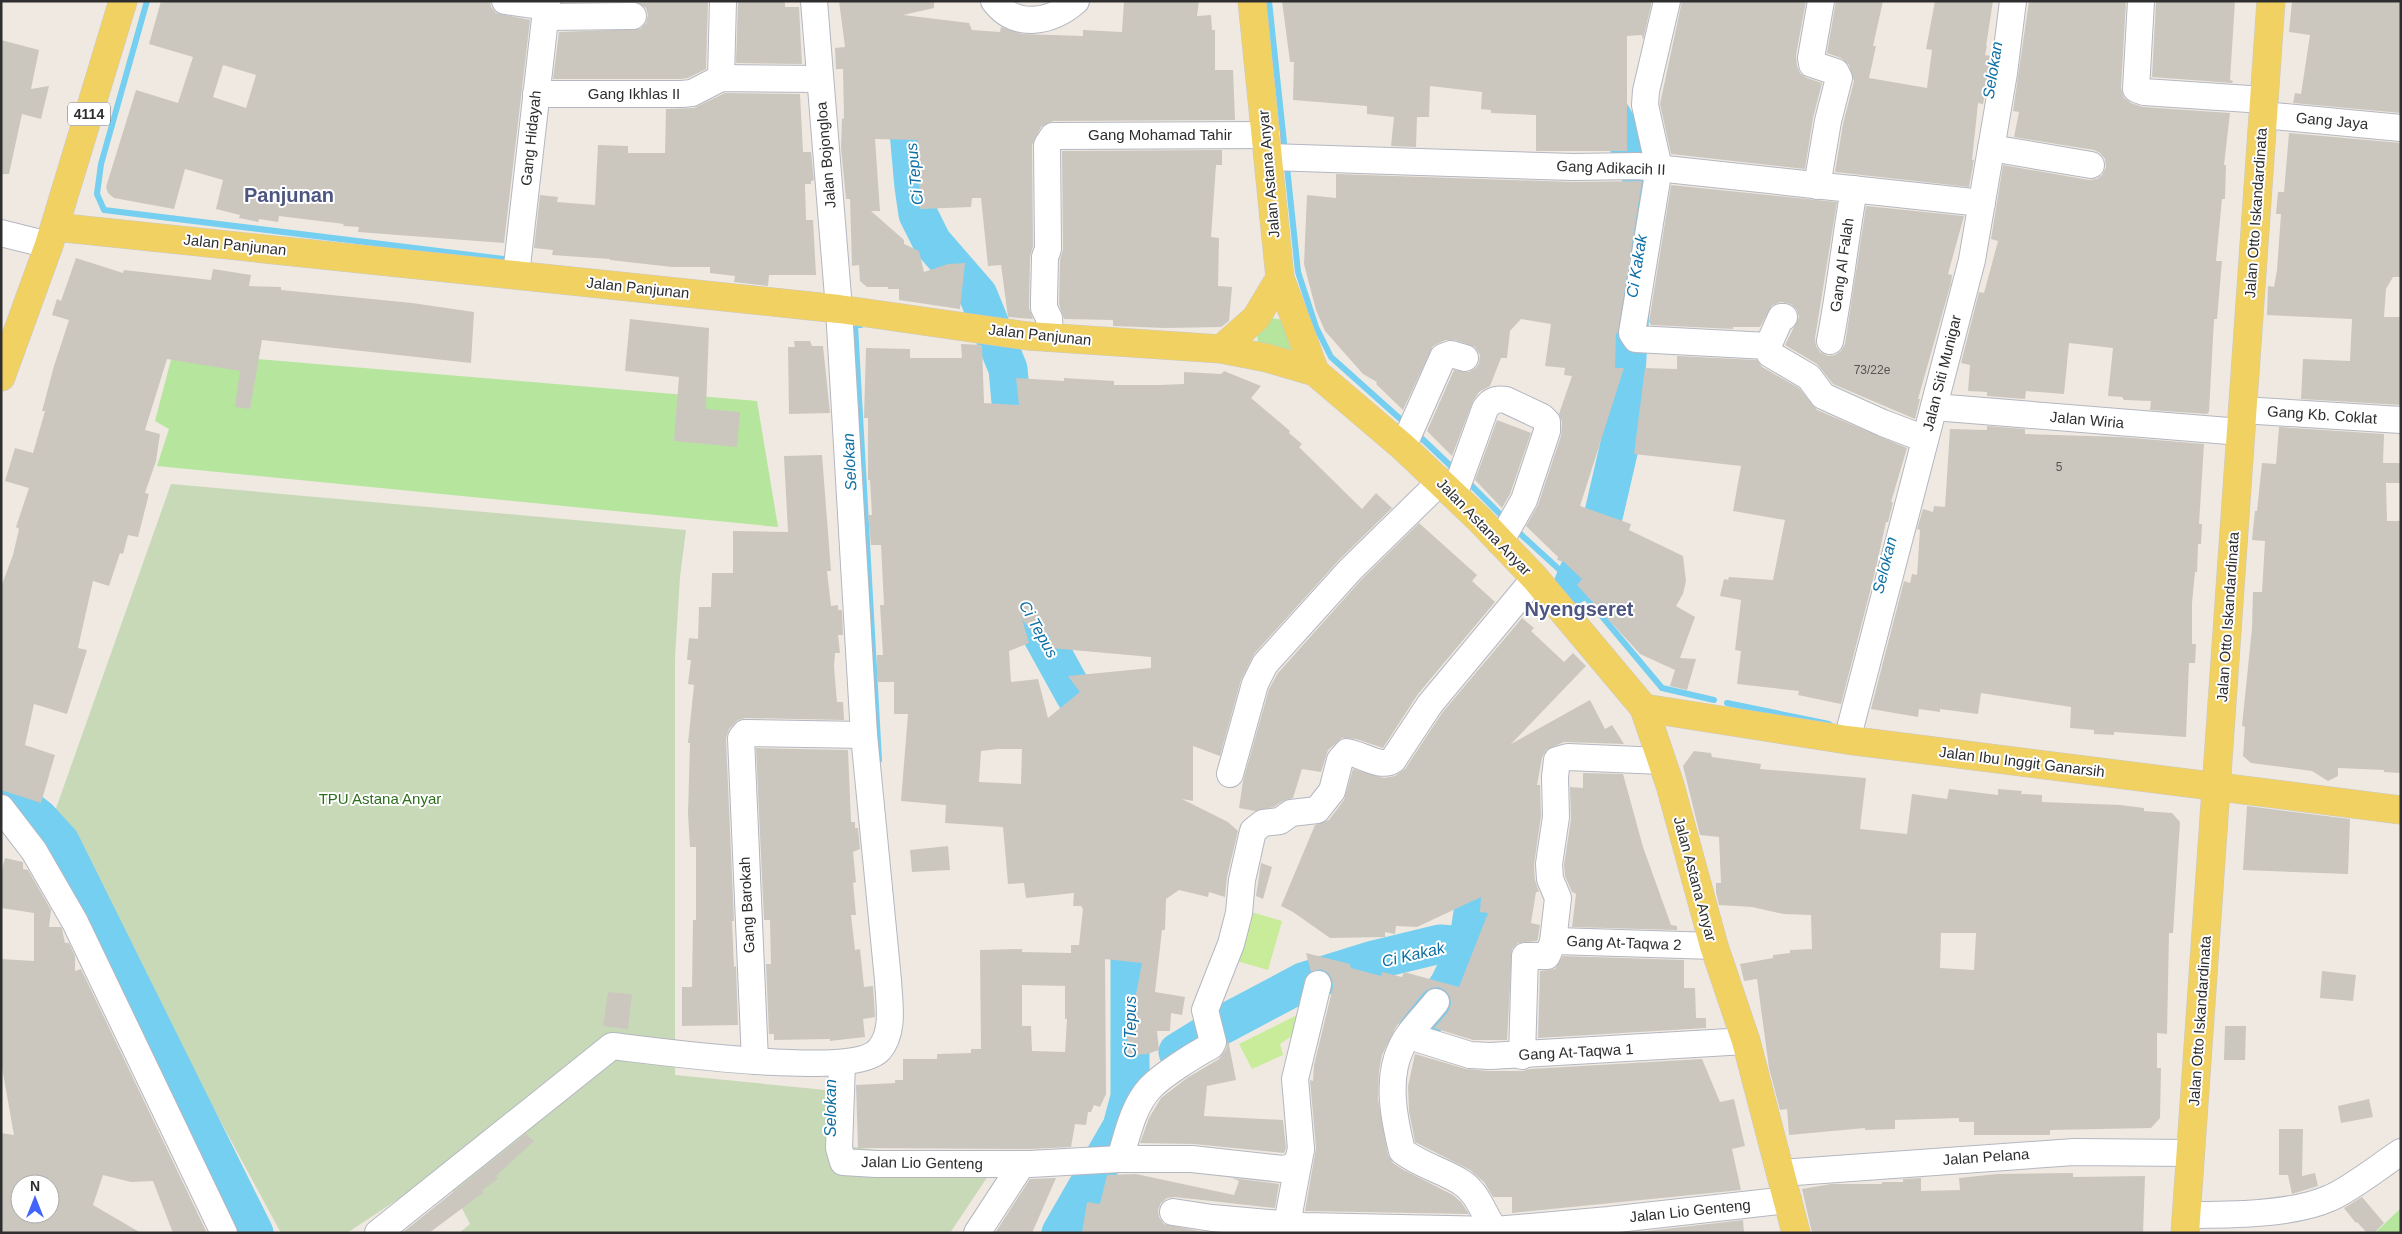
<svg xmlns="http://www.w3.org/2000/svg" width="2402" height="1234" font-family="Arial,sans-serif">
<rect width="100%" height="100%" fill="#efe9e1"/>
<g fill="#b6e59e">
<polygon points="1271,318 1285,320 1294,345 1290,351 1258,346 1257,332"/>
<polygon points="173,352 757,401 778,527 157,466 169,429 155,421"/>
<polygon points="2401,1208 2401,1233 2375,1233 2377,1231"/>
</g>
<polygon fill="#c8d9b8" points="171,484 686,530 680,577 675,657 675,1075 846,1092 847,1146 994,1167 950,1233 459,1233 470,1224 442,1170 347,1233 281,1233 54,814"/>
<g fill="#c9ec9a">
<polygon points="1248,911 1282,921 1268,970 1233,960"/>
<polygon points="1301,1013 1299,1031 1280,1044 1283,1055 1252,1069 1239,1044"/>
</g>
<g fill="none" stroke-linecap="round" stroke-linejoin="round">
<g stroke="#75cff0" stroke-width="6">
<polyline points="147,1 101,164 97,194 104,210 512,260"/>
<polyline points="1269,1 1285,152"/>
<polyline points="1287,167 1298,272 1316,327 1331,357 1407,425"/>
<polyline points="861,325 855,325 879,760"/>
<polyline points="1415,432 1455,470"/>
<polyline points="1467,481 1506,520"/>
<polyline points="1515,529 1574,583 1662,688 1714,700"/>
<polyline points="1727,703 1829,724"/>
</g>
<g stroke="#75cff0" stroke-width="39">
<polyline points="905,87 914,187 918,214 932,242 978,295 1008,369 1016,458"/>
<polyline points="1599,95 1637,158 1644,187 1641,237"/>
<polyline points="1573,585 1604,513 1622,435 1631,295"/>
<polyline points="1017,590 1075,695 1113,733"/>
<polyline points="1,789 38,818 60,842 254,1233"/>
<polyline points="1418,1029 1449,985 1468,946"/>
<polyline points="1178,1052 1222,1025 1303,982 1374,960 1440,944 1468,946 1475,899 1454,851"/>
<polyline points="1061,1233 1122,1127 1130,1097 1130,923 1135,909"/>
</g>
</g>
<g fill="#cbc7bf" fill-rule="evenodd">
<path d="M161,1h329l1,6 5,6 34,7 -26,223 -146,-11 1,-5 -16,-1 1,-2 -65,-8 -1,6 -19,-3 -1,3 -19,-4 1,-3 -24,-6 7,-29 -38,-11 -11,40 -60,-11 -6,-5 -2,-6 30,-97 42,13 15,-46 -44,-13zM223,65l33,10 -10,33 -33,-11z"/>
<polygon points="634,1 708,1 706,69 688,78 681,79 553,79 559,32 640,29 646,23 648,15 646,8"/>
<polygon points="738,1 785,1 785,7 799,7 802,64 736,63"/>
<polygon points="839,1 934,1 934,8 903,15 969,23 972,30 1000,32 1001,27 1022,34 1083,36 1083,30 1122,32 1124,1 1199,1 1197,16 1211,15 1212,30 1215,30 1215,70 1233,70 1235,120 1053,121 1041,127 1032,145 1033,246 1030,257 1029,308 1033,319 1008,317 1001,265 988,266 981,198 972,198 971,207 920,209 918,140 875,139 880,211 871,211 904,240 904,244 919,251 924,272 948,264 965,263 960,309 899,300 899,289 888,289 888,287 867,287 860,281 859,265 852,266 850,199 846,199 841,148 842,119 844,118 843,69 836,69 835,48 845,47"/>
<polygon points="1282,1 1652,1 1643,40 1642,35 1627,36 1627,151 1536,151 1536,115 1491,113 1491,110 1481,109 1482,92 1430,86 1429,117 1417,117 1416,147 1391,146 1394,117 1367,114 1367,106 1293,100 1294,62 1290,62"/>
<polygon points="1682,1 1806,1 1796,55 1797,66 1800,73 1807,78 1822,83 1813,118 1805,169 1671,154 1660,104"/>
<polygon points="1836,1 1883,1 1873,46 1876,46 1869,78 1927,88 1932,50 1926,49 1935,1 1993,1 1986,46 1987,46 1985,55 1991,56 1989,71 1983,104 1978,103 1972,160 1974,160 1969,187 1835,172 1843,124 1854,81 1849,65 1841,58 1827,53"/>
<polygon points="2029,1 2126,1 2121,88 2124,98 2131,103 2143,107 2230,113 2224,165 2226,165 2225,199 2222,199 2216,261 2222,261 2217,319 2214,319 2209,412 2207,414 2150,410 2151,401 2124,400 2122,397 2108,396 2113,348 2069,343 2064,394 2026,391 2025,399 1987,396 1987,392 1968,391 1970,365 1961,363 1979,292 1984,293 1998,241 1991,239 2003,165 2089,180 2097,179 2102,175 2106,167 2105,159 2100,153 2094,150 2014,137 2019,112 2013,111"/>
<polygon points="2156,1 2235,1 2230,80 2233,81 2232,83 2152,77"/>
<polygon points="2292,1 2401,1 2401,113 2293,103 2295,93 2301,94 2310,35 2289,32"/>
<polygon points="1,40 39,50 31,89 49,86 41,119 22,114 9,174 1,174"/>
<polygon points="725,93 800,94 803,152 811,152 814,180 811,181 811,184 805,184 806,220 813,220 816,275 769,275 768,286 734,282 735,276 710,273 710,267 672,267 610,260 610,259 552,255 553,250 534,248 540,195 558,197 557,202 595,205 598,145 628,146 628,153 665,153 666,109 694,108"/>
<polygon points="2289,133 2401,143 2401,277 2393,277 2386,289 2384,317 2401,317 2401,405 2301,399 2303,359 2350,361 2352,319 2267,315 2268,286 2274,287 2277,270 2281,214 2276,214 2278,192 2284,192"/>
<polygon points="1222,150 1222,165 1216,165 1211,237 1219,238 1218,286 1232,287 1229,321 1221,327 1165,328 1113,326 1113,320 1064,319 1059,304 1060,260 1063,249 1062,151"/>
<polygon points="1336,174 1573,182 1642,181 1618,333 1616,333 1615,368 1624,368 1580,506 1631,524 1629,530 1683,556 1686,581 1683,594 1676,606 1695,617 1680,658 1696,659 1687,690 1670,686 1675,670 1640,654 1577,585 1582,579 1564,562 1557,560 1558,557 1526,526 1538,505 1561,436 1562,422 1559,414 1572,376 1564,375 1565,368 1545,366 1551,324 1521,319 1510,331 1507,358 1501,358 1490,386 1479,392 1473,401 1452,456 1427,431 1454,370 1469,372 1476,368 1479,363 1480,355 1475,347 1455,340 1446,340 1433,346 1403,410 1376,384 1377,382 1363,374 1325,331 1316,310 1304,264 1307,195 1336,198"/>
<polygon points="1671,185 1837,202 1815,338 1816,346 1820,352 1828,356 1835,355 1841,351 1845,344 1866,206 1964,216 1948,274 1952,275 1951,283 1918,399 1920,399 1915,419 1833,384 1817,364 1785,345 1799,317 1797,310 1791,304 1781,302 1772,305 1760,327 1733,327 1733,329 1651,325 1649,322"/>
<polygon points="76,258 123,273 124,270 211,280 213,269 251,275 249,286 281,287 281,290 412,303 474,312 471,363 262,340 250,409 235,407 240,371 167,359 145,430 160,434 156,461 145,493 149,494 138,537 128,535 123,554 120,553 109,586 93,581 78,648 87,650 67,714 34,704 25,745 55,755 41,803 1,790 1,587 13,555 19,529 16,527 29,488 5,481 15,448 33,453 45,411 42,411 54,366 69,320 52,315 57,299 61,301"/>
<polygon points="630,319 709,328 706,409 740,412 737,447 674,441 679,377 625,371"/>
<polygon points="794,341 810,341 812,346 823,346 830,413 789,414 788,347 795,347"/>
<path d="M961,344l21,1 2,58 35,2 -3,-27 48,3v-3l50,3v4h46l24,-1v-12l37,2 3,-3 37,15 -10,12 39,33 -1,2 13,11 -3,3 63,62 14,-16 16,15 -53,52 -85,94 -13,26 -21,76 -27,-10v55l-11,-2 46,23 10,9 -11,46 -2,20 -16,-5 -1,5 -29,-7 -13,9 -1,31h-3l-7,62 30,5 -3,18 -11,-2 -1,18h-13l2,19 -12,4 -23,2 18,-93 -37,-4 1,135 -6,13 -6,-2 -3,7h-3l-2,13 -11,-1 -4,23 -41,2 -172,-1 -2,-63 39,-2v-3h8v-21h34v-5l34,-1v-4h10l-1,-99 42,-1v3l49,1v-8h8l4,-36 -2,-3h-8l1,-13 -48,5 -2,-15 -16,1 -5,-57 -58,-4 1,-18 -45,-4 7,-87h-14v-32h-17v-27h6l-3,-50h4l-3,-60h-10l-3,-30h4l-2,-35h-2v-62h-4l2,-70 44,1v9h52zM1022,619l16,20 11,-4 1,13 101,9v11l-83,8 12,16 -32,26 -10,-39 -27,3 -2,-31 20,-8zM998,749h24l-1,35 -42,-2 2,-31zM1022,985l43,1v33h2l-2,33 -33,-1 -1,-25h-9z"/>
<polygon points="1677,356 1757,360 1762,367 1799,388 1817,410 1907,448 1891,502 1893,502 1888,522 1886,522 1875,572 1841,704 1798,695 1799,691 1737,684 1741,651 1735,650 1741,600 1720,596 1724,579 1728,580 1729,577 1773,580 1785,520 1733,511 1741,466 1634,454 1645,368 1677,369"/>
<polygon points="1497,420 1531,433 1510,494 1502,508 1475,480"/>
<polygon points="1987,426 2025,429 2025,434 2121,437 2204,444 2199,524 2202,524 2201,544 2198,544 2197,572 2195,572 2192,603 2192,644 2196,644 2195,663 2189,663 2186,737 2114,732 2114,735 2094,734 2094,730 2070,728 2071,707 1981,693 1978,714 1940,709 1940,712 1919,709 1918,717 1871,709 1904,581 1910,583 1912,574 1917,575 1920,530 1917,529 1923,509 1933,512 1934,506 1945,507 1950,429 1987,430"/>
<polygon points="2279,427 2384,434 2383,463 2401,463 2401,483 2386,483 2387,521 2401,521 2401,773 2384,772 2384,770 2338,768 2338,776 2328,781 2312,771 2251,763 2243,756 2245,727 2242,726 2252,628 2253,592 2262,592 2265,541 2252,540 2255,511 2257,511 2262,463 2276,464"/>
<polygon points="822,455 831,571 827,571 831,606 838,605 838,610 842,610 843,635 838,635 840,653 835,653 834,667 837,702 843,702 844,720 745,718 738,720 729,729 726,739 734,921 732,921 734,967 736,966 738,1025 682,1026 682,987 692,987 693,920 696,920 696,847 690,847 688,814 690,743 688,743 694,685 688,684 691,660 687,660 689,638 698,639 699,607 711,607 712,573 733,573 733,531 788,532 784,456"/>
<polygon points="1419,523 1477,575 1472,581 1495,602 1418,694 1383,748 1356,739 1342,738 1328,750 1321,772 1302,769 1293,798 1283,801 1274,807 1255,811 1239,808 1243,781 1269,689 1278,673 1361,580"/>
<polygon points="1522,618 1534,628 1531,631 1564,662 1573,653 1586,666 1511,744 1590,700 1605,729 1612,725 1624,744 1564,742 1546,750 1542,758 1537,785 1540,785 1541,816 1534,865 1535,880 1539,892 1536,892 1531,923 1540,925 1538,938 1537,941 1518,943 1512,949 1507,1040 1473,1040 1434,1028 1448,1012 1451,1004 1450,997 1446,991 1439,987 1431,988 1424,992 1396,1027 1382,1055 1379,1071 1378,1099 1388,1155 1393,1163 1402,1169 1453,1195 1461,1202 1469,1214 1305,1211 1316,1148 1310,1080 1313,1081 1314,1065 1333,987 1332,979 1328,973 1321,969 1311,972 1306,953 1350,964 1351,968 1381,976 1382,972 1402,977 1404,972 1459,987 1488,913 1480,912 1481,897 1417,927 1396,926 1395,934 1385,932 1385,937 1330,938 1293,912 1281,906 1315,825 1329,820 1344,800 1353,769 1384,778 1395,776 1405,769 1442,713"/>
<polygon points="756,748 848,750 851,822 855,822 855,828 858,828 860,849 853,852 856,882 853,883 856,915 851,915 855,950 860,949 864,987 873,986 874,999 875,1017 863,1019 865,1037 830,1041 830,1039 774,1040 774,1034 769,1034 766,964 771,964 770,920 764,920"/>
<path d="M1694,751l17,2 1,4 49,7 -1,5 106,9 -6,51 47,5 5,-40 35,5 2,-10 49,6v-6l24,2 -1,3 21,1v7l78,3 24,3v3l28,2 8,9 -7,111h-4l-2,101 -10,-1v35h4l-1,50 -9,10 -101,2v5h-76v-13h-15v-4l-64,2v9l-30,1v-2l-76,7 -2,-26 -7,1 -11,-42 -12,-89 -13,2 -4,-17 33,-6v-3l17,-2v-3l22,-1 -1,-34 -27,-1 -32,-7 -33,-2 -3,-13v-9h5l-2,-46 -19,-2 -17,-69zM1941,933h35l-2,37 -34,-2z"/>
<polygon points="1583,773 1623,774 1643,847 1671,925 1677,926 1677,930 1572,927 1576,894 1572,892 1565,876 1564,865 1571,819 1570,787 1583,788"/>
<polygon points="2247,806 2350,819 2348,874 2243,870"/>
<polygon points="948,846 950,870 912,872 910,850"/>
<path d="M5,858l18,4v7l5,1 23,40 -2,17h12l1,2 3,14h4l6,13v15l6,-2 126,264h-34l-20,-52 -22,1 -28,-7 -10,30 48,28h-140v-100l13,2 -13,-73v-103l33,2v-48l-33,-5v-35zM20,1184h30v30h-30z"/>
<polygon points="1261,863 1272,867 1263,899 1256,896"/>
<polygon points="1563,956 1684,960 1684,988 1695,988 1696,1018 1706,1018 1706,1028 1538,1038 1540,971 1555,969"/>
<polygon points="2322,971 2356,975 2353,1001 2320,998"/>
<polygon points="608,992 632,994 628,1029 603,1026"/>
<polygon points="2225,1026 2246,1026 2245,1060 2224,1060"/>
<polygon points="1228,1040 1236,1080 1207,1086 1204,1116 1283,1120 1286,1148 1284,1153 1194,1144 1140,1143 1149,1118 1161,1098 1187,1078 1219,1059 1226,1049"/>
<polygon points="1415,1054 1466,1069 1489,1071 1522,1071 1530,1069 1702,1059 1720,1102 1734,1099 1745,1146 1732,1149 1741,1190 1512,1213 1512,1197 1493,1197 1484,1182 1470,1170 1415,1142 1409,1111 1408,1086"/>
<polygon points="2369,1099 2373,1117 2341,1123 2338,1106"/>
<polygon points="2279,1129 2303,1129 2302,1176 2315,1173 2318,1186 2292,1194 2288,1175 2279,1175"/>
<polygon points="526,1134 534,1141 496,1176 498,1179 482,1190 484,1192 429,1233 402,1233"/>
<polygon points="2073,1173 2073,1177 2145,1176 2143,1233 1812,1233 1802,1189 1831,1184 1882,1184 1882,1182 1903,1182 1903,1179 1921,1178 1921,1191 1960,1190 1959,1178 1997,1174"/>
<polygon points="1136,1174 1234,1195 1239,1181 1232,1178 1279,1184 1275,1208 1175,1197 1167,1198 1161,1203 1158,1210 1159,1217 1164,1224 1209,1233 1082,1233 1087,1202 1100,1204 1107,1175"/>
<polygon points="1056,1178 1032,1233 995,1233 1030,1179"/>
<polygon points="2362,1197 2384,1223 2374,1233 2367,1233 2357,1222 2356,1223 2344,1208"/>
<polygon points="1743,1220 1744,1233 1630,1233"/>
</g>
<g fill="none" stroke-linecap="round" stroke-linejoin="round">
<defs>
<g id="minor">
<polyline points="505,1 547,7"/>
<path d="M994,1c22,29 58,21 82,0"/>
<polyline points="1667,1 1646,91 1645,105 1659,168 1632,333 1636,339 1768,346 1781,317 1784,317"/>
<polyline points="2141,1 2136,89 2144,92 2264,100"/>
<polyline points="546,17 633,16"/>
<polyline points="721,78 723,1"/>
<polyline points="536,94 682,94 692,93 721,78 820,79"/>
<polyline points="2263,115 2401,128"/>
<polyline points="1991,148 2091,165"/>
<polyline points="1269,157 1573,167 1638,166 1982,203"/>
<polyline points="1817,186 1828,121 1839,78 1836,72 1812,64 1811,58 1821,1"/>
<polyline points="1,233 49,245"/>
<polyline points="516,275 547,1"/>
<polyline points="1050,338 1049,318 1044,308 1044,301 1045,257 1048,249 1047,145 1053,136 1267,135"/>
<path d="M1830,341c10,-51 15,-101 24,-152"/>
<polyline points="1768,346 1770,354 1809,377 1823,396 1883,423 1925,439"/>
<polyline points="1934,407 2241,432"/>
<polyline points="2242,410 2401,420"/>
<polyline points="1403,447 1443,357 1451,354 1465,358"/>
<path d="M1454,495l31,-86c5,-8 11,-11 21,-9l36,17 5,5v9l-23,69 -24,42"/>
<polyline points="1847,740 1972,260 2004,73 2013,1"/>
<polyline points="1230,774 1255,684 1265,664 1350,570 1441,481"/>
<polyline points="1,808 34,851 75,922 224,1233"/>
<polyline points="1553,942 1558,898 1550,879 1549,864 1556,817 1555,777 1557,760 1568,757 1662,761"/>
<path d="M1436,1002c-11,14 -28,30 -35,46 -15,31 -7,71 1,103 20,15 40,19 59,31 18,11 23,35 36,51"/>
<polyline points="1409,1036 1470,1055 1490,1056 1746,1041"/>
<polyline points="1522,1056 1525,956 1547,956 1553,942 1556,941 1714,946"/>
<polyline points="755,1061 741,738 745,733 864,735"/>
<path d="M842,1063l-3,85 4,14 33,2h154l90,-5h72l91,10c14,-2 15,-8 18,-20"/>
<path d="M1120,1159c7,-23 13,-53 30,-71 12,-13 44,-33 61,-42l2,-4 -8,-32 26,-66 8,-31 3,-33 11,-49 10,-8 17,-2 11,-8 26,-3 15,-19 8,-31 7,-8c14,2 34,17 46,8l37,-56 105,-126"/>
<polyline points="1781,1173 2074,1152 2191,1153"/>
<polyline points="1173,1212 1212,1218 1304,1226 1495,1230 1609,1220 1788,1200"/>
<path d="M2186,1215c41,0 107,0 144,-17 21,-9 51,-33 71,-46"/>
<polyline points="1287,1224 1301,1149 1295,1079 1318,984"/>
<path d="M378,1233l234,-187c44,5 240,33 267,4 16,-18 10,-48 9,-70l-24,-245 -25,-426 -25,-308"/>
<polyline points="977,1233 1022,1164"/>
</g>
<g id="major">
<polyline points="1252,1 1280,278 1315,372 1403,447 1480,520 1535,578 1644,708 1670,785 1714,946 1746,1041 1796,1233"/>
<polyline points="55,227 839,309 1028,336 1221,349 1267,358 1315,372"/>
<polyline points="1221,349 1256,318 1280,278"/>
<polyline points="1,377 49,245 123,1"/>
<polyline points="1644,708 1847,740 2401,810"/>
<polyline points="2185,1233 2271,1"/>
</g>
</defs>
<use href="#minor" stroke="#b4b7c1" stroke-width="28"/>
<use href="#major" stroke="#c9c9c9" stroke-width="29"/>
<use href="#minor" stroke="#fff" stroke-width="26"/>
<use href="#major" stroke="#f2d163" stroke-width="28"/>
</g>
<g text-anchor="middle" stroke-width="4" stroke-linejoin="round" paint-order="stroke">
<g font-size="12" fill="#555452">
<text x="1872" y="374">73/22e</text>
<text x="2059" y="471">5</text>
</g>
<rect fill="#fff" stroke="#6d6d6d" stroke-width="1" x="68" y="102.5" width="42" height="23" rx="4"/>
<g font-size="14" font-weight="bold" fill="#2e2e2e">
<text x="89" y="119">4114</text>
</g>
<g font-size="15" fill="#2e2e2e" stroke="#fff">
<text x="634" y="99">Gang Ikhlas II</text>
<text transform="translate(2332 121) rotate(5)" y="5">Gang Jaya</text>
<text x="1160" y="140">Gang Mohamad Tahir</text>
<text transform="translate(531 138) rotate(-84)" y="5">Gang Hidayah</text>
<text transform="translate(826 155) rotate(-95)" y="5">Jalan Bojongloa</text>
<text transform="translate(1611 168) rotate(2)" y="5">Gang Adikacih II</text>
<text transform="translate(1269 174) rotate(-95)" y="5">Jalan Astana Anyar</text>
<text transform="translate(2256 213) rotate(-86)" y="5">Jalan Otto Iskandardinata</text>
<text transform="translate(235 245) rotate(6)" y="5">Jalan Panjunan</text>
<text transform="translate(1842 265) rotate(-82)" y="5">Gang Al Falah</text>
<text transform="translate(638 288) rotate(6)" y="5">Jalan Panjunan</text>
<text transform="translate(1040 335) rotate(6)" y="5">Jalan Panjunan</text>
<text transform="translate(1942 373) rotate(-76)" y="5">Jalan Siti Munigar</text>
<text transform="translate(2322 415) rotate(4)" y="5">Gang Kb. Coklat</text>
<text transform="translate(2087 420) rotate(5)" y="5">Jalan Wiria</text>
<text transform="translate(1484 527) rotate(46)" y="5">Jalan Astana Anyar</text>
<text transform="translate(2228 617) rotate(-86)" y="5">Jalan Otto Iskandardinata</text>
<text transform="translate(2022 762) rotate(7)" y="5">Jalan Ibu Inggit Ganarsih</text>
<text transform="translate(1695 879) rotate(75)" y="5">Jalan Astana Anyar</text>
<text transform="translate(747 905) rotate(-93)" y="5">Gang Barokah</text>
<text transform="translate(1624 943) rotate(2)" y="5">Gang At-Taqwa 2</text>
<text transform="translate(2200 1021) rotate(-86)" y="5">Jalan Otto Iskandardinata</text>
<text transform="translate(1576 1052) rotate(-3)" y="5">Gang At-Taqwa 1</text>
<text transform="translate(1986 1157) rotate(-4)" y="5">Jalan Pelana</text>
<text transform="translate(922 1163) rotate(1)" y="5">Jalan Lio Genteng</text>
<text transform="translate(1690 1211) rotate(-6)" y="5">Jalan Lio Genteng</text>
</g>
<g font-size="15" fill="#2c6e1b" stroke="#fff">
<text x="380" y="804">TPU Astana Anyar</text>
</g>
<g font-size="16" font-style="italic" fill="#0d6fa3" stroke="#fff">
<text transform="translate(1992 70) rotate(-81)" y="6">Selokan</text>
<text transform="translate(914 174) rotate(-96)" y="6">Ci Tepus</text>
<text transform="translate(1636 266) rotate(-81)" y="6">Ci Kakak</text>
<text transform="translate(849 462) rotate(-93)" y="6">Selokan</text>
<text transform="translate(1884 565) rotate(-76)" y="6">Selokan</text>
<text transform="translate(1039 629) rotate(61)" y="6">Ci Tepus</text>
<text transform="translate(1413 954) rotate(-13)" y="6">Ci Kakak</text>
<text transform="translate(1130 1027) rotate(-90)" y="6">Ci Tepus</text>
<text transform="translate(830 1108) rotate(-90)" y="6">Selokan</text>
</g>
<g font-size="20" font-weight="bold" fill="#4d5680" stroke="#fff">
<text x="289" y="202">Panjunan</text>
<text x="1579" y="616">Nyengseret</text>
</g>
</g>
<rect width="2402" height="1234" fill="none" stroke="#2e2e2e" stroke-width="5"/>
<g transform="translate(35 1199)"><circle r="24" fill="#ffffff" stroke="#ababab"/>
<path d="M0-4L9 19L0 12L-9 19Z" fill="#4264fb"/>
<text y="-8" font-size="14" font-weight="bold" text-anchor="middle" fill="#2e2e2e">N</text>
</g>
</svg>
